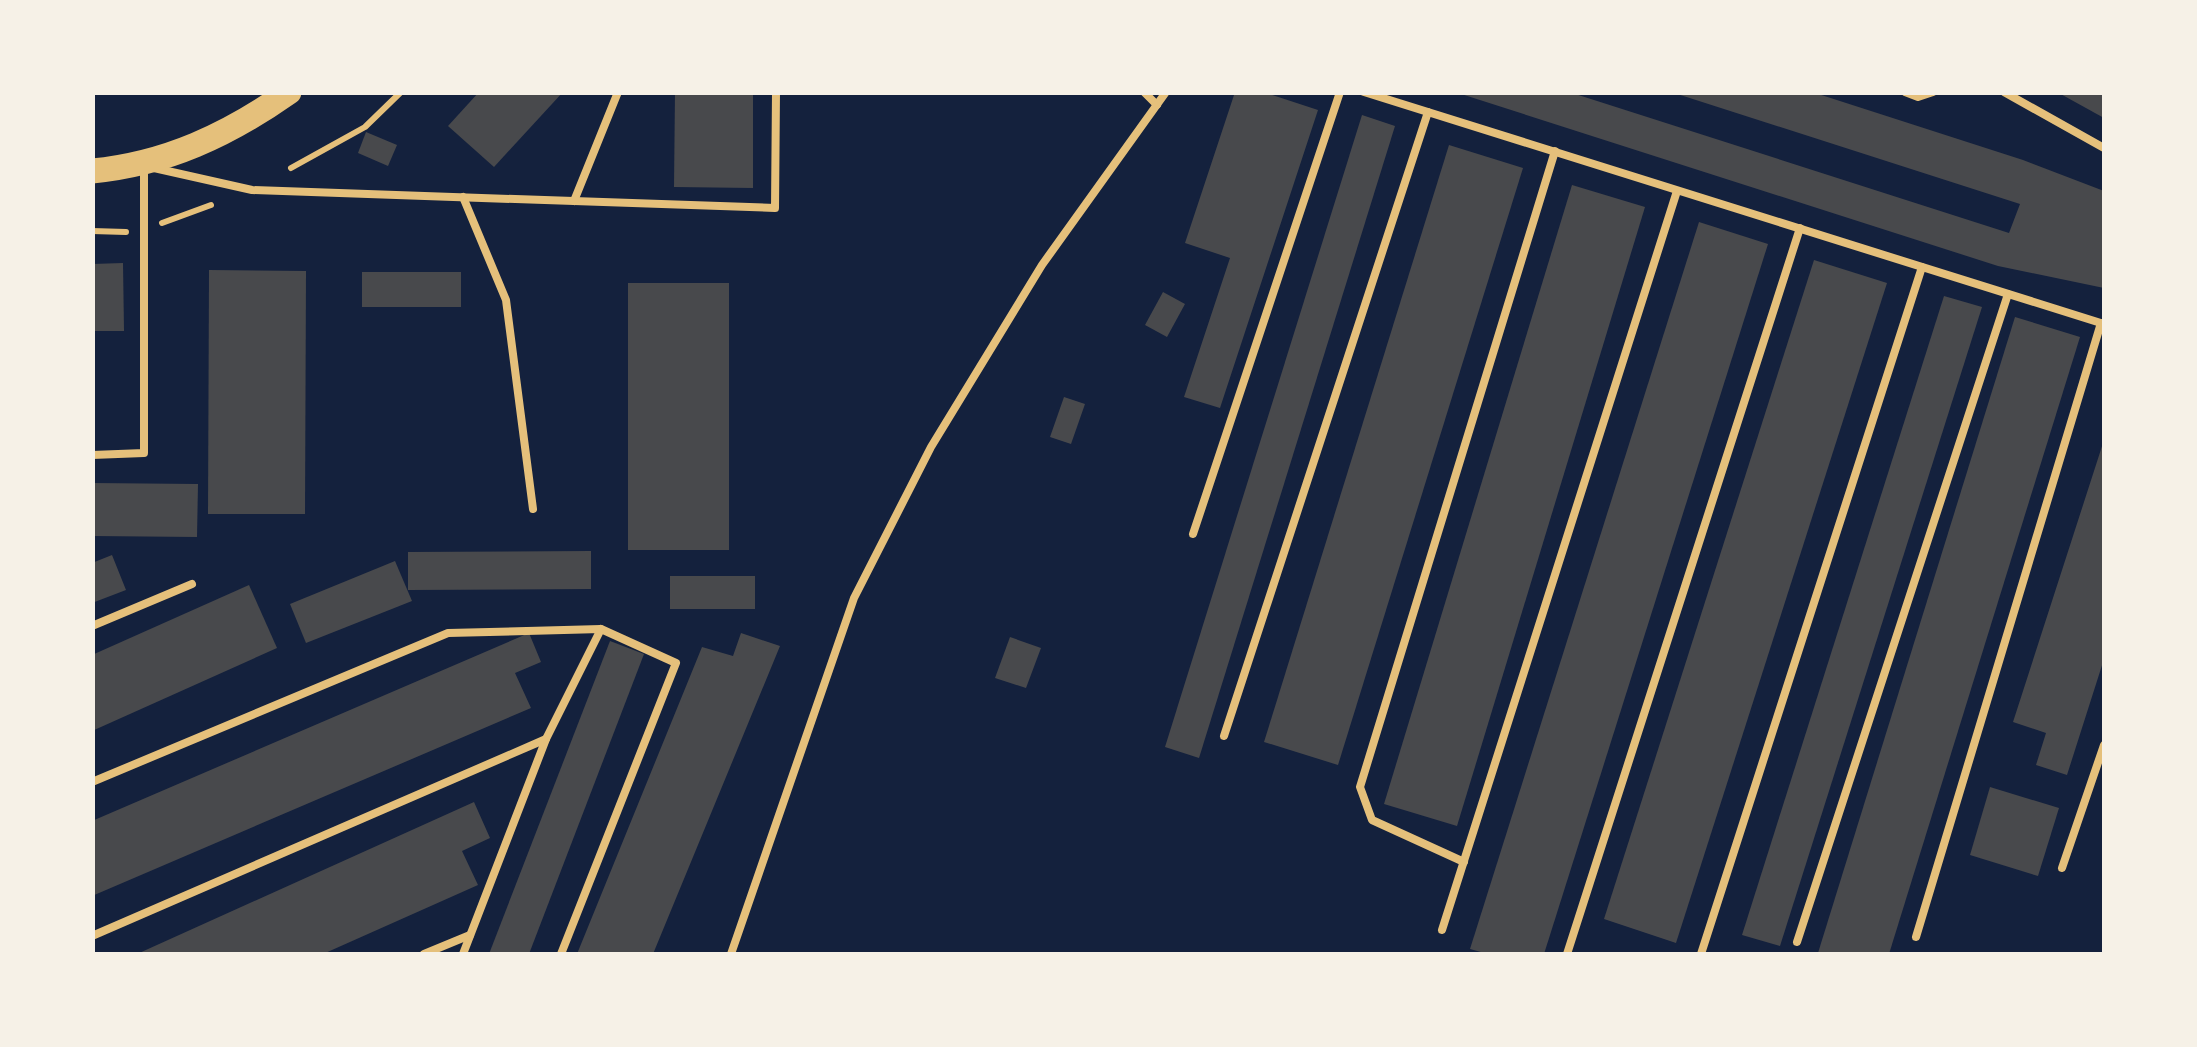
<svg xmlns="http://www.w3.org/2000/svg" width="2197" height="1047" font-family="'PT Sans',sans-serif">
<rect width="100%" height="100%" fill="#14213d"/>
<g fill="#48494c">
<polygon points="479,92 563,92 494,167 448,126"/>
<polygon points="675,92 753,92 753,188 674,187"/>
<polygon points="1235,92 1263,92 1318,110 1220,408 1184,397 1230,258 1185,243"/>
<polygon points="1569,92 2009,233 2020,204 1671,92 1812,92 2023,160 2104,191 2104,288 1998,266 1458,93"/>
<polygon points="2057,92 2104,92 2104,118"/>
<polygon points="1362,115 1395,126 1199,758 1165,747"/>
<polygon points="366,132 397,145 388,166 358,153"/>
<polygon points="1449,145 1523,168 1338,765 1264,742"/>
<polygon points="1572,185 1645,207 1457,826 1384,804"/>
<polygon points="1699,222 1768,244 1544,954 1488,954 1470,949"/>
<polygon points="1814,260 1887,283 1676,943 1604,919"/>
<polygon points="123,263 124,331 92,331 92,264"/>
<polygon points="209,270 306,271 305,514 208,514"/>
<rect x="362" y="272" width="99" height="35"/>
<rect x="628" y="283" width="101" height="267"/>
<polygon points="1163,292 1185,304 1167,337 1145,325"/>
<polygon points="1944,296 1982,307 1780,946 1742,935"/>
<polygon points="2015,317 2080,337 1889,954 1824,954 1818,953"/>
<polygon points="1064,397 1085,404 1071,444 1050,437"/>
<polygon points="2104,440 2104,659 2067,775 2036,765 2046,733 2013,722"/>
<polygon points="92,483 198,484 197,537 92,536"/>
<polygon points="591,551 591,589 408,590 408,552"/>
<polygon points="112,555 126,590 92,603 92,563"/>
<polygon points="395,561 412,601 306,643 290,604"/>
<rect x="670" y="576" width="85" height="33"/>
<polygon points="249,585 277,648 92,731 92,655"/>
<polygon points="529,633 541,662 515,673 531,708 92,896 92,821"/>
<polygon points="741,633 780,646 653,954 577,954 702,647 733,656"/>
<polygon points="1010,637 1041,648 1026,688 995,678"/>
<polygon points="610,641 644,654 529,954 489,954"/>
<polygon points="1990,787 2059,808 2038,876 1970,855"/>
<polygon points="474,802 490,838 462,851 478,885 323,954 137,954"/>
</g>
<g fill="none" stroke-linecap="round" stroke-linejoin="round">
<g stroke="#e5c07b" stroke-width="6">
<polyline points="291,168 365,127 401,92"/>
<polyline points="162,223 211,205"/>
<polyline points="92,231 126,232"/>
</g>
<g stroke="#e5c07b" stroke-width="8">
<polyline points="1144,92 1157,105"/>
<polyline points="1364,92 2104,324"/>
<polyline points="1905,92 1918,97 1933,92"/>
<polyline points="2004,92 2104,148"/>
<polyline points="154,168 252,190 775,208 776,92"/>
<polyline points="463,197 506,300 533,509"/>
<polyline points="574,201 618,92"/>
<polyline points="92,455 144,453 144,169"/>
<polyline points="1193,534 1340,92"/>
<polyline points="92,626 192,584"/>
<polyline points="1224,736 1428,112"/>
<polyline points="92,782 448,633 601,629 676,663 561,954"/>
<polyline points="1464,862 1372,820 1360,787 1555,151"/>
<polyline points="2062,868 2104,745"/>
<polyline points="1442,930 1677,191"/>
<polyline points="92,936 546,739 601,629"/>
<polyline points="1916,937 2101,323"/>
<polyline points="1797,942 2008,294"/>
<polyline points="424,954 470,935"/>
<polyline points="463,954 546,739"/>
<polyline points="731,954 854,598 931,447 1042,265 1166,92"/>
<polyline points="1567,954 1800,228"/>
<polyline points="1701,954 1922,267"/>
</g>
<path stroke="#e5c07b" stroke-width="25" d="M92,171c74,-7 136,-36 197,-79"/>
</g>
<rect width="2197" height="1047" fill="none" stroke="#f6f1e7" stroke-width="190"/>
</svg>
